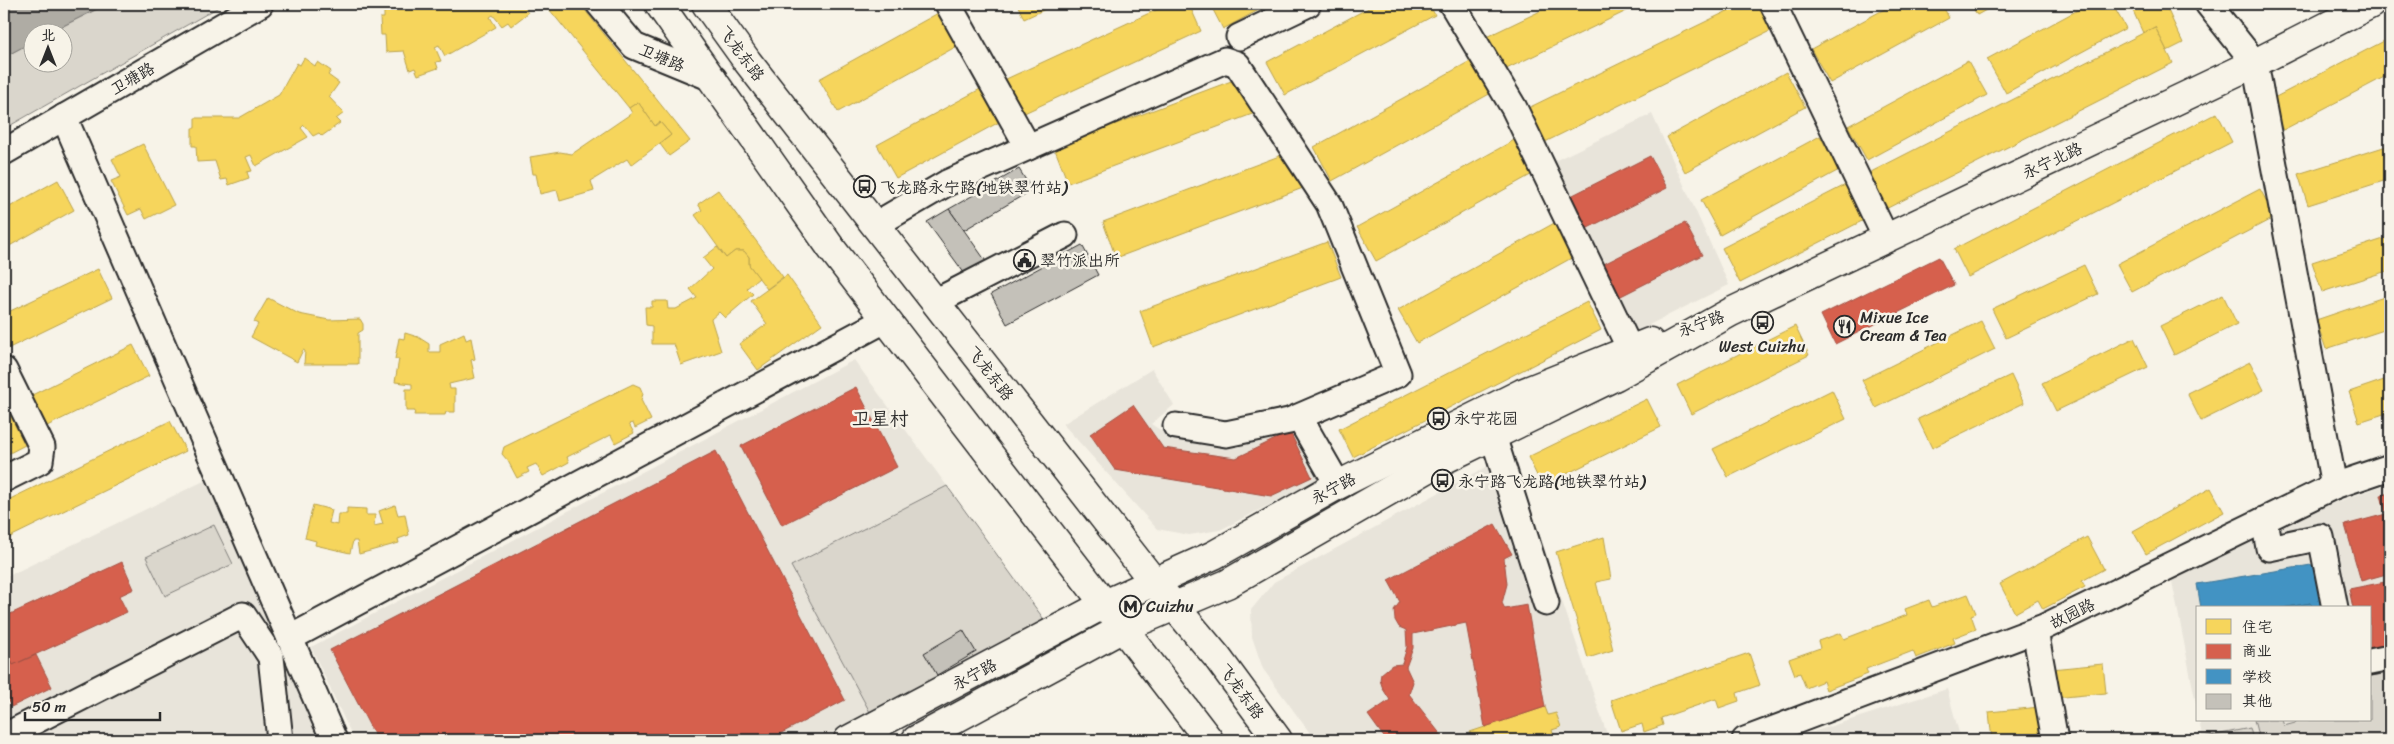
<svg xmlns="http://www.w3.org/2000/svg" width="2394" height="744" font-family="Sriracha,'LXGW WenKai TC',sans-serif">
<rect width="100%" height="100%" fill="#f7f3e8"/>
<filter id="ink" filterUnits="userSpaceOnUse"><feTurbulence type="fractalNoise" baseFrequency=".02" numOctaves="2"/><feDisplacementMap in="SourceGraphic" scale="10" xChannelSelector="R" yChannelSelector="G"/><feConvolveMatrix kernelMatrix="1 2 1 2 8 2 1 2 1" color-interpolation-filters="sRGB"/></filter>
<g filter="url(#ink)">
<g fill="#e8e4da">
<polygon points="1652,114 1729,285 1631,334 1546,165"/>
<polygon points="854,360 947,486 791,566 871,714 819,740 354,740 311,647"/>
<polygon points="1152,369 1174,405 1151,424 1171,437 1229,447 1294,428 1322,478 1220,530 1189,535 1157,529 1063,424"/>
<polygon points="1512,453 1609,740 1315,740 1263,669 1252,637 1251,610 1274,582"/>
<polygon points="206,480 319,740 4,740 4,578"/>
<polygon points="2390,483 2390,740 2203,740 2199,720 2370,720 2370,608 2198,608 2198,714 2171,576 2272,525"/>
<polygon points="1947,689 1961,740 1788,740"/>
</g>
<g fill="#dad6cc" stroke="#82807c">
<polygon points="107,4 224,4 4,129 4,57 32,42 32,62 62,62 62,32 51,32"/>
<polygon points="947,486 1043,618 1040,632 871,714 791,566"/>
<polygon points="214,525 233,564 165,596 146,557"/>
<polygon points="2390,673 2390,740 2259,740 2254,720 2282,720 2284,726 2295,723 2297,720 2370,720 2370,676"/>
<polygon points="2250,728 2253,740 2207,740 2206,737"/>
</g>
<polygon fill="#afaca4" stroke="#7a7874" points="4,4 107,4 51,32 32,32 32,42 4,57"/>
<g fill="#f6d55c" stroke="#b9a24d">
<polygon points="434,4 531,4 525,9 528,13 511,26 508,22 502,26 493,15 490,17 496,27 445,56 439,45 435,47 441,61 436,62 438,68 418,75 415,68 410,70 404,51 386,52 385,35 381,35 380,18 384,18 384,8 427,7"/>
<polygon points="545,4 580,4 690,141 669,156 660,144 671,135 660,122 655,126 638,102 629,108"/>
<polygon points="762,4 774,4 766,9"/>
<polygon points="1017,4 1056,4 1024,19"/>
<polygon points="1169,4 1189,4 1201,31 1020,115 1004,80"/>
<polygon points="1210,4 1270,4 1223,29"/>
<polygon points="1376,4 1429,4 1435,15 1285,95 1267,62"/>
<polygon points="1555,4 1641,4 1498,73 1482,39"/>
<polygon points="1742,4 1759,4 1772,30 1541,144 1524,110"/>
<polygon points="1787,4 1800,4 1790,9"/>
<polygon points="1894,4 1942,4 1949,18 1830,83 1811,49"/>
<polygon points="1971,4 1997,4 1977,15"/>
<polygon points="2089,4 2112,4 2126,28 2006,93 1987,59"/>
<polygon points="2130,4 2165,4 2183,43 2167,51 2155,27 2143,33"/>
<polygon points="2239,4 2255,4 2241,9"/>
<polygon points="940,12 959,45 838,112 819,79"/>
<polygon points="2155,27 2173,63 1740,283 1722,248"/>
<polygon points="2390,38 2390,74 2283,130 2268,101"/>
<polygon points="304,58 315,66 318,62 331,71 328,75 339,83 329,97 344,113 336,119 340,123 322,136 319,133 313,136 304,125 301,128 308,137 256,166 251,155 246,157 252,171 247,172 249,178 229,185 227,179 221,180 215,161 197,162 196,146 192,146 192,128 195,128 195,118 239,118 279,95 297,63 300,65"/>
<polygon points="1474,59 1493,92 1332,181 1314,147"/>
<polygon points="1968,61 1987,95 1867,160 1848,126"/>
<polygon points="1786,72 1805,107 1685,172 1667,137"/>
<polygon points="1242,77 1255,113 1068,183 1054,147"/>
<polygon points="984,87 1003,120 896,178 877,145"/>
<polygon points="638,102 655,126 660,122 671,135 631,165 627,159 591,181 594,191 560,201 557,190 540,194 536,174 533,174 530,157 560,152 572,154 632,113 629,108"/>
<polygon points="2217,113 2232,142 1968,277 1954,249"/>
<polygon points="1820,136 1839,170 1720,235 1701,200"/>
<polygon points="1518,138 1536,172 1376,261 1357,227"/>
<polygon points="143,144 174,205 146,219 141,209 128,215 111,181 121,177 112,159"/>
<polygon points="2390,145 2390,179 2308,205 2298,174"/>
<polygon points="1290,152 1303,188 1116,258 1103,222"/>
<polygon points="58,180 74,210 4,249 4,210"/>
<polygon points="2260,189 2275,217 2132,292 2117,264"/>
<polygon points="718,190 783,277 767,289 749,265 749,257 744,251 735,251 726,258 695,215 702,210 698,204"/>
<polygon points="1558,221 1577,255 1417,343 1398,310"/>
<polygon points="2390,237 2390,270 2322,292 2312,262"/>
<polygon points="1327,242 1341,277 1153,347 1140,311"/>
<polygon points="717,247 726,258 735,251 744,251 749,257 749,265 759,278 747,288 753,294 725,318 719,312 711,319 721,351 681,365 674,344 652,344 652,326 646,325 645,307 652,307 652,301 667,301 668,309 676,309 697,298 690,289 712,269 703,258"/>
<polygon points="2084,265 2098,294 2006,338 1992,309"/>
<polygon points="98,269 112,298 9,348 4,338 4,314"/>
<polygon points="787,275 822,324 758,370 739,344 767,324 751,301"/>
<polygon points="2223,295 2237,324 2174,355 2160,326"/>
<polygon points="2390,295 2390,328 2326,349 2316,320"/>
<polygon points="268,298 299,314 329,320 360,319 363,324 363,330 358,333 358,364 304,364 305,351 303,350 297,362 251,337 258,324 254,322"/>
<polygon points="1587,302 1601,330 1353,457 1339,429"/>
<polygon points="1981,321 1995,349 1876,408 1862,380"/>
<polygon points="1795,326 1809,355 1691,414 1677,385"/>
<polygon points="405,333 418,337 429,344 429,352 440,352 440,344 464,333 466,340 471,338 475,359 471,360 475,378 449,384 450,389 455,389 455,412 446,412 445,415 414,415 415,411 406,411 406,389 412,389 412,384 395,382 399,359 395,359 399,338 404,339"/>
<polygon points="2134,338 2148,367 2056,411 2042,383"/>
<polygon points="133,345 149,376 45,427 30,396"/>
<polygon points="2250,362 2264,390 2201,421 2187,393"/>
<polygon points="2011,375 2024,403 1932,448 1918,419"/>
<polygon points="2390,378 2390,412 2359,422 2349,392"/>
<polygon points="633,384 640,387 643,394 641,400 651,420 635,428 633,423 629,424 634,433 615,443 611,435 567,457 569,462 543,476 536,464 527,468 529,472 517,478 508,461 502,454 504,447"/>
<polygon points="1832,390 1846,419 1728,477 1713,449"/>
<polygon points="1647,399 1661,427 1542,486 1528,457"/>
<polygon points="9,413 25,445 4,456 4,416"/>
<polygon points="170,421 186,451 4,540 4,502"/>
<polygon points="2211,488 2224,512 2146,554 2133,531"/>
<polygon points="313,505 332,510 329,523 337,525 338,514 347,514 347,508 366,509 366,515 375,515 374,526 383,524 379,511 395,505 398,515 405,514 409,535 398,539 399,543 359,554 357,541 353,541 350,553 315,545 316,541 305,538"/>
<polygon points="1604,537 1611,579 1596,582 1613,650 1588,658 1556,552"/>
<polygon points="2087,537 2104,569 2082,581 2085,587 2043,609 2038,600 2015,613 2000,584"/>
<polygon points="1968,594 1976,613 1971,615 1976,629 1953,638 1955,643 1916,658 1913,651 1866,669 1868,674 1826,690 1823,681 1806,688 1800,673 1795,675 1789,659 1820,648 1818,641 1841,633 1844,639 1907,615 1905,609 1929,600 1932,607"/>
<polygon points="1749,653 1760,685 1737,693 1739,701 1719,708 1716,699 1661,718 1663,725 1644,732 1642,724 1621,731 1611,700"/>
<polygon points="2103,664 2106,693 2054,698 2051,669"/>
<polygon points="1545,707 1548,715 1556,713 1561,727 1552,730 1555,740 1473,740 1470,732"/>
<polygon points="2040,707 2043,735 1992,740 1989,712"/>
<polygon points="2121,737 2122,740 2086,740"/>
</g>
<g fill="#d6604d" stroke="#a35043">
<polygon points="1650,156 1667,188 1582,231 1565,199"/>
<polygon points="1685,223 1702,255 1617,298 1600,266"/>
<polygon points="1939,257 1954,285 1835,344 1821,315"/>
<polygon points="856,387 897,467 782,525 741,446"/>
<polygon points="1133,405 1163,448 1236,458 1290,432 1312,477 1271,496 1115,470 1090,434"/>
<polygon points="716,451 845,700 768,740 377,740 330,650"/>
<polygon points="2390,493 2390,521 2388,522 2381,495"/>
<polygon points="2386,514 2388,522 2390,521 2390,573 2361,581 2345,525"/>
<polygon points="1495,524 1512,554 1504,558 1507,584 1502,603 1505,609 1527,605 1545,707 1485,727 1466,623 1413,634 1413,648 1406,667 1413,682 1409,694 1445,740 1386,740 1368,715 1390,700 1383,689 1380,680 1381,674 1392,665 1402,664 1407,647 1406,630 1399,627 1395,620 1394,610 1400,602 1388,580"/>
<polygon points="122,562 134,589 119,596 127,612 13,665 4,645 4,617"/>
<polygon points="2390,581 2390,644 2370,648 2370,608 2353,608 2349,589"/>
<polygon points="4,645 13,665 36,655 52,687 11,707 4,692"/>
</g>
<g fill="#4393c3" stroke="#3c7495">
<polygon points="2323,563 2331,608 2312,608 2311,603 2282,608 2201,608 2197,584"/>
<polygon points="2311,603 2312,608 2282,608"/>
</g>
<g fill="#c4c1b9" stroke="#2b2b2b">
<polygon points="1019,169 1032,190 964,230 949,209"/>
<polygon points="949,209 990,267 970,281 927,222"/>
<polygon points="1082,245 1098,275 1007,324 991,294"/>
<polygon points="963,630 976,652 937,675 924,653"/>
</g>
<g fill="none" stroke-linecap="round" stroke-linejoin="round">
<defs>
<g id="minor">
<polyline points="599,4 634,46 714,79"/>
<polyline points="948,4 1028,147"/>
<polyline points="1452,4 1514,108 1630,349"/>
<polyline points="1773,4 1886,238"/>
<polyline points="2208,4 2255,63 2334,486"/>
<polyline points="1239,37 1308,4"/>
<polyline points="64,117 334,740"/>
<polyline points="4,152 260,4"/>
<polyline points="875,225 947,183 1225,60 1237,64 1329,204 1398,374 1289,421 1226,434 1176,426"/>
<polyline points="935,302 1065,235"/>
<polyline points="4,370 42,447 40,461 4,479"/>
<polyline points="1299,417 1338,485"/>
<polyline points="1493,436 1546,603"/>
<polyline points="2264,520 2269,548 2321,537 2335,608"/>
<polyline points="2035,631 2055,740"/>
<polyline points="290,638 885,320"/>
<polyline points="2370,662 2390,658"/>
<polyline points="19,740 15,731 243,615 271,657 280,740"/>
<polyline points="1745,740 2044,627 2334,486 2390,467"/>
</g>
<g id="major">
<polyline points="659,4 831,248 1209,740"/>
<polyline points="706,4 747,61 935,302 1154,582 1217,657 1278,740"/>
<polyline points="848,740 1105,604 1214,555 1336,486 1522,393 1650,342"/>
<polyline points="916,740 1123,628 1227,584 1439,462 1616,376 1731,312 2255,63 2371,4"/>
</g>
</defs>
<use href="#minor" stroke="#2b2b2b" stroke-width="29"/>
<use href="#major" stroke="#2b2b2b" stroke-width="31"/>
<use href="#minor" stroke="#f7f3e8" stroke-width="25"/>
<use href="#major" stroke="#f7f3e8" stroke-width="28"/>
</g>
</g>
<defs>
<symbol id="bus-ring" viewBox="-11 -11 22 22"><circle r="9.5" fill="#f7f3e8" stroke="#2b2b2b" stroke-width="1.5"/><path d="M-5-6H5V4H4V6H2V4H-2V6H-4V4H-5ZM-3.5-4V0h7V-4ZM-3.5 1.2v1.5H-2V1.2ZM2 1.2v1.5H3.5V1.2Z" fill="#2b2b2b"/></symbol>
<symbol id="civic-ring" viewBox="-11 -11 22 22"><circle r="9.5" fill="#f7f3e8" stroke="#2b2b2b" stroke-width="1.5"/><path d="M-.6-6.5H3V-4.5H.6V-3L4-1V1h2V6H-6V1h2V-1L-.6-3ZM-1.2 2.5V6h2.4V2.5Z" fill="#2b2b2b"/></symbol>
<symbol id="restaurant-ring" viewBox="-11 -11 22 22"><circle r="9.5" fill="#f7f3e8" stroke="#2b2b2b" stroke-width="1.5"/><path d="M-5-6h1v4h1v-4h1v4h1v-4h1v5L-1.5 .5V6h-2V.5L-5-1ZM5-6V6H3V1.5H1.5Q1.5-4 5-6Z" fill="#2b2b2b"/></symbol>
<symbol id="metro-ring" viewBox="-11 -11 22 22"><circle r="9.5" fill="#f7f3e8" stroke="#2b2b2b" stroke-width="1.5"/><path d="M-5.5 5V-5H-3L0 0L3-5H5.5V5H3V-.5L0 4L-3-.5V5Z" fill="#2b2b2b"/></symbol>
</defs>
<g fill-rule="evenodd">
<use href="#bus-ring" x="852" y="174" width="25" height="25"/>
<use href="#civic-ring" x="1012" y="248" width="25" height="25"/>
<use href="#bus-ring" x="1750" y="310" width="25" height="25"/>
<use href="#restaurant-ring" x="1832" y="314" width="25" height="25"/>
<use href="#bus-ring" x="1426" y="406" width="25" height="25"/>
<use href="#bus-ring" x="1430" y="468" width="25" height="25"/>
<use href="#metro-ring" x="1118" y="594" width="25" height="25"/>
</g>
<g text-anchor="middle" stroke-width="5" stroke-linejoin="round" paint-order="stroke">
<g font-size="16" fill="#2b2b2b" stroke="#f7f3e8">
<text transform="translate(742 53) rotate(53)" y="6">飞龙东路</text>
<text transform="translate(662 57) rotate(23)" y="6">卫塘路</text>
<text transform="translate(132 78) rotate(-30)" y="6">卫塘路</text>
<text transform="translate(2052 160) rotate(-25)" y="6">永宁北路</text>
<text transform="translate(1701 323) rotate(-20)" y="6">永宁路</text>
<text transform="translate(991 373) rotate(52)" y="6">飞龙东路</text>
<text transform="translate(1333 488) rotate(-28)" y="6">永宁路</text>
<text transform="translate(2072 613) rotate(-26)" y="6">故园路</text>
<text transform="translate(974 674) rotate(-28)" y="6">永宁路</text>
<text transform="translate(1242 691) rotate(54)" y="6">飞龙东路</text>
</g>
<g font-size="16" fill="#2b2b2b" stroke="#f7f3e8" text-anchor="start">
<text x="880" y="193">飞龙路永宁路(地铁翠竹站)</text>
<text x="1040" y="266">翠竹派出所</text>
<text x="1860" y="323">Mixue Ice<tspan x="1860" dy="18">Cream &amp; Tea</tspan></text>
<text x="1762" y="352" text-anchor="middle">West Cuizhu</text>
<text x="1454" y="424">永宁花园</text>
<text x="1458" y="487">永宁路飞龙路(地铁翠竹站)</text>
<text x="1146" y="612">Cuizhu</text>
</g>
<g font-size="19" fill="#2b2b2b" stroke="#f7f3e8">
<text x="880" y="425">卫星村</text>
</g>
</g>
<rect width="2394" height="744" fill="none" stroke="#f7f3e8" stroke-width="20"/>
<rect x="10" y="10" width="2374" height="724" fill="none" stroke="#2b2b2b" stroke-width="2" filter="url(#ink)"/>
<rect x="2196" y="606" width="175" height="115" fill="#f7f3e8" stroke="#a5a39c"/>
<rect x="2206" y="619" width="25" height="15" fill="#f6d55c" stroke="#a5a39c"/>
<text x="2242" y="632" font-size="15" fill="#2b2b2b">住宅</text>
<rect x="2206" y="644" width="25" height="15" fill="#d6604d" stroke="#a5a39c"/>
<text x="2242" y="656" font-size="15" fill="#2b2b2b">商业</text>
<rect x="2206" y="669" width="25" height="15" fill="#4393c3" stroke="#a5a39c"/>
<text x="2242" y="682" font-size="15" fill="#2b2b2b">学校</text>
<rect x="2206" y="694" width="25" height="15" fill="#c4c1b9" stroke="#a5a39c"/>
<text x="2242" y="706" font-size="15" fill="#2b2b2b">其他</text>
<g transform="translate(48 48)"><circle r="24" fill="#f7f3e8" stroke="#a5a39c"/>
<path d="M0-4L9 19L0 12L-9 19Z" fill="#2b2b2b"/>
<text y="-8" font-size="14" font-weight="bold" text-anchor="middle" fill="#2b2b2b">北</text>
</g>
<path d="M25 712v8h135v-8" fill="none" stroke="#2b2b2b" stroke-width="2.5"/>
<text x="32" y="712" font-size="15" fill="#2b2b2b" stroke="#f7f3e8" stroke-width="4" paint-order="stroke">50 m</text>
</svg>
